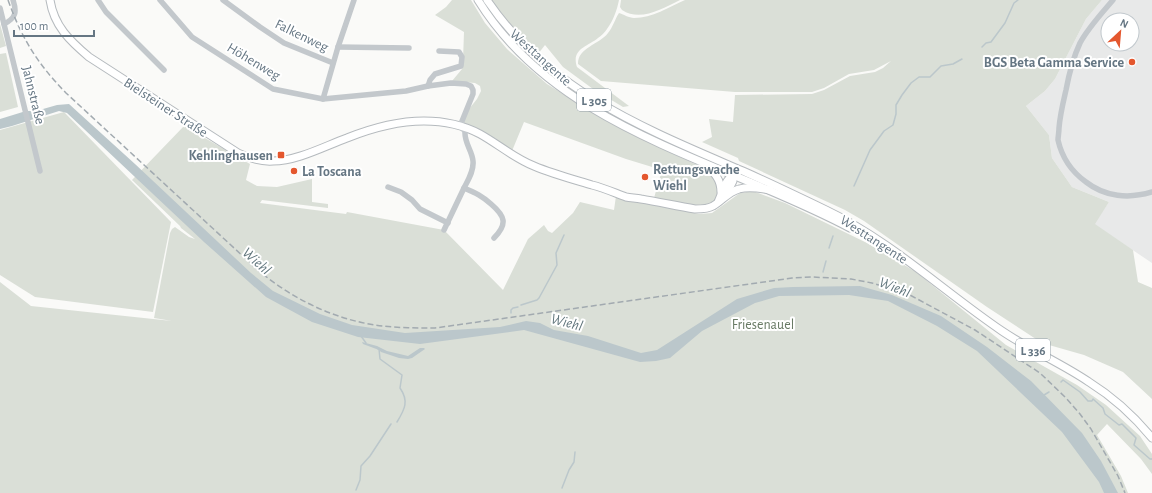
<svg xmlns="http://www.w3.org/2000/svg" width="1152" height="493" font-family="'Alegreya Sans',sans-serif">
<rect width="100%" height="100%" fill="#fafaf8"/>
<path fill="#e8e9e9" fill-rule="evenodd" d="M1102,0h50v263l-58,-39 15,-22 -37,-15 -20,-29 -3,-23 -23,-29 19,-15 10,-12 31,-60zM1108,20h24v24h-24z"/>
<g fill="#dadfd7">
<path d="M452,0h19l14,23 22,26 40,35 48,30 36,20 79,37c5,7 13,18 6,28 -2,3 -6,6 -10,7 -11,3 -39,-5 -52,-8l8,-28 -36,-11 -102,-37 -12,29 -48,-27 -1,-2 6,-13 8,-10 4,-8 -1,-5 -5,-3 -23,-2 10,-12 1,-9 1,-28 -29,-17 11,-8z"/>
<path d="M491,0h128c-2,10 -6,21 -12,29 -2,3 -6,7 -9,9 -11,9 -27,11 -21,29l52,39 -6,1 -30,-18 -30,-22 -18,-22 -7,9 -28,-28z"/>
<path d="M621,0h59c-18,9 -40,22 -58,10l-2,-3z"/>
<path d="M685,0h417l-16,19 -31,60 -10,12 -19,15 23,29 3,23 20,29 37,15 -14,22 38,26 5,32 14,6v111l-29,-27 -39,-17 -42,-12 -55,-36 -123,-86 -19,-11 -106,-49 -1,-3 -36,-16 10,-5 -3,-18 24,3 2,-27 77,-1 12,-4 26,-14 25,-4 8,-4 8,-7 -17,9 -25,4 -25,14 -12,4h-77l-134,-11 -23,-17c0,-17 21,-19 30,-31 5,-6 7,-14 11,-20 4,1 10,5 15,5 18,0 35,-11 51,-18z"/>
<polygon points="0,24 6,46 0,48"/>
<polygon points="6,53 18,107 0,112 0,54"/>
<polygon points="64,112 171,222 153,312 35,297 0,275 0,130"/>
<polygon points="184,126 250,164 246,180 257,186 277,187 312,179 312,202 328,204 328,208 262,200 260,203 346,214 347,212 444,230 503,290 528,239 544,225 548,231 552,233 573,213 580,202 614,210 616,196 699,214 712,213 740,193 753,191 785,203 867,243 916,272 1006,345 1077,385 1106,405 1140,436 1152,454 1152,474 1141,459 1107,424 1097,435 1121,476 1128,493 0,493 0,282 31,306 172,321 154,318 170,233 172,229 175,227 189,237 195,239 181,228 180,226 132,180"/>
</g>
<g fill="#bbc7cb">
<polygon points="69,104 135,164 251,273 273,291 320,314 352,325 405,333 500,327 526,321 540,323 554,330 588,336 641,353 657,350 737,299 774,288 793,287 860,286 892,295 941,316 987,347 1031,381 1082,433 1101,461 1118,493 1104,493 1099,482 1062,432 977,351 937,326 888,301 849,295 779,296 755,303 702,331 670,358 656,361 640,362 524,330 420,344 358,337 312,322 266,297 204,242 67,113 59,111 12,126 0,129 0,119 26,111 36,111 57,105"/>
<polygon points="362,342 377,346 387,351 408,356 420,348 424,348 425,349 412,358 408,359 399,358 381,352 379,350 363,344"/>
</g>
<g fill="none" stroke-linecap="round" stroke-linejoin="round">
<g stroke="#bbc7cb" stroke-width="1.5">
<polyline points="982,47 986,43 991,42 1005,23 1014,3 1018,0"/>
<polyline points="854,186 870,150 884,131 893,125 896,114 896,105 902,95 911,83 919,77 930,77 941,66 953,64 962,59"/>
<polyline points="829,248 833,236"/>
<polyline points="823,272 826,261"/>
<polyline points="521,305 537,300 539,298 557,265 556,253 564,235"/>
<polyline points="511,313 511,310 513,308 518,307"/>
<polyline points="361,336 366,343"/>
<path d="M378,349h1l1,10 22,16 -2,13c9,13 5,21 -3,34"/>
<polyline points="1061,382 1063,380 1080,392 1088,401 1092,401 1093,399 1103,408 1105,414 1119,425 1122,424 1136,438 1134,445 1150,459 1152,459"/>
<polyline points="1044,395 1049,392"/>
<polyline points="562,488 569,470 574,462 575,452"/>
<polyline points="356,490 360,480 361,466 370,456 391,424"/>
</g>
<defs>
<g id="major">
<path d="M50,0c4,26 20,41 39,57l149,96c11,5 22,9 35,8 24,0 52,-15 74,-23 25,-10 51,-17 77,-17 19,0 39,4 56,13 18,10 34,24 54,32 19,8 38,13 58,19 12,3 23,8 34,12 5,1 10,1 15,2 18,3 36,7 54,10 6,0 13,0 18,-3 9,-5 15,-14 26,-17 10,-3 21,-1 31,1"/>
<path d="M478,0c80,130 245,160 372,228"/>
<path d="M487,0c62,92 161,130 258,172 27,12 54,25 81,38 65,31 117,81 176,121 28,19 59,32 87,51 24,15 45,34 63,56"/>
<path d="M706,166c9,7 15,14 15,26"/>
<polyline points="726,195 733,181 732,172"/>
<path d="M718,202c5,-10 7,-25 19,-29"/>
</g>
</defs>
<use href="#major" stroke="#b5babe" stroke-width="9"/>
<g stroke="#c3c8cc" stroke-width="5.5">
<polyline points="98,0 106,12 164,70"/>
<path d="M160,0l32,37 81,52 50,10 83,-8 22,-5 23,-3 15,1 5,2 2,4v4l-13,32 5,5c-1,12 7,19 8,30 1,10 -5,19 -9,27 12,5 18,8 27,16 14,12 17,20 3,34"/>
<polyline points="223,0 260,27 284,43 333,63"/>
<path d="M1113,0c-11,13 -25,28 -33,43 -7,15 -11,31 -14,47 -3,13 -6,25 -7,38 0,4 -1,9 -1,12 4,18 14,32 28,42 19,15 43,17 66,10"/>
<polyline points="0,8 40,171"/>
<path d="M4,24c12,-6 13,-12 9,-24"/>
<polyline points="338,47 409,48"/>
<polyline points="428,86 430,80 435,74 461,66 462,57 459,52 439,51"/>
<polyline points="323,99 338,47 354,0"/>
<polyline points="388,187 401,192 412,200 420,209 448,223"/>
<polyline points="444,230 464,188"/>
</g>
<use href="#major" stroke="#fff" stroke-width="7"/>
<path stroke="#a2aab0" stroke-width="1.5" stroke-dasharray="6 3" stroke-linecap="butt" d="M8,0c14,39 29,63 58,93l193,178c35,29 78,50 124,55 17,2 35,2 52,2l357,-50 20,-1 20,1 19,1 21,4 36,11 67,36 65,43 26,25 14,16 11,15 27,47 7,17"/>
</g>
<g fill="#e4572e" stroke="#fff" stroke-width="1.5">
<circle cx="1132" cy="62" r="4"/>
<rect x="277" y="151" width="8" height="8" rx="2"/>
<circle cx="294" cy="171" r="4"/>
<circle cx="645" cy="177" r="4"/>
</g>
<g text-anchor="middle" stroke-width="4" stroke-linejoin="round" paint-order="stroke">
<g fill="#fff" stroke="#939fa8" stroke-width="1">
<rect x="577" y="89" width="34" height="22" rx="3"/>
<rect x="1016" y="339" width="34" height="22" rx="3"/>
</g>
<g font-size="13" font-weight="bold" fill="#657683">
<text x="594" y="105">L 305</text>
<text x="1033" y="355">L 336</text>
</g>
<g font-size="14" fill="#657683" stroke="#fff">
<text transform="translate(302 35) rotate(26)" y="5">Falkenweg</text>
<text transform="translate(541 57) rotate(42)" y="5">Westtangente</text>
<text transform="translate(254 61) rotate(31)" y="5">Höhenweg</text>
<text transform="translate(34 95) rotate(76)" y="5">Jahnstraße</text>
<text transform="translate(166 107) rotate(33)" y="5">Bielsteiner Straße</text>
<text transform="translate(874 239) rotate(33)" y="5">Westtangente</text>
</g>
<g font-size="14" font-weight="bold" fill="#657683" stroke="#fff" text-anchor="end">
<text x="1124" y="67">BGS Beta Gamma Service</text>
<text x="273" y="160">Kehlinghausen</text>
<text x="653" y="174" text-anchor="start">Rettungswache<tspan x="653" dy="16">Wiehl</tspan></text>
<text x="302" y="176" text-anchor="start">La Toscana</text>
</g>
<g font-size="14" fill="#687a64" stroke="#fff">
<text x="763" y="329">Friesenauel</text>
</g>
<g font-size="15" font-style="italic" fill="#60757c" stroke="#fff">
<text transform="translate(257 261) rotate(42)" y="5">Wiehl</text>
<text transform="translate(895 287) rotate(21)" y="5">Wiehl</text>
<text transform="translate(567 322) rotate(15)" y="5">Wiehl</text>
</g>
</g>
<g transform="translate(1120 32) rotate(26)"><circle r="19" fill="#ffffff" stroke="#c1c8cd"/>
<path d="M0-3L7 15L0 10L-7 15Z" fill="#e4572e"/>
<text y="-6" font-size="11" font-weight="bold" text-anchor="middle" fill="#657683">N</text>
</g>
<path d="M14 30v6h80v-6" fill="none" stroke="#657683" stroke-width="2"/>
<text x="20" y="30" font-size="12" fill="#657683" stroke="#ffffff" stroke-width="3" paint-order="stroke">100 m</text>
</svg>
